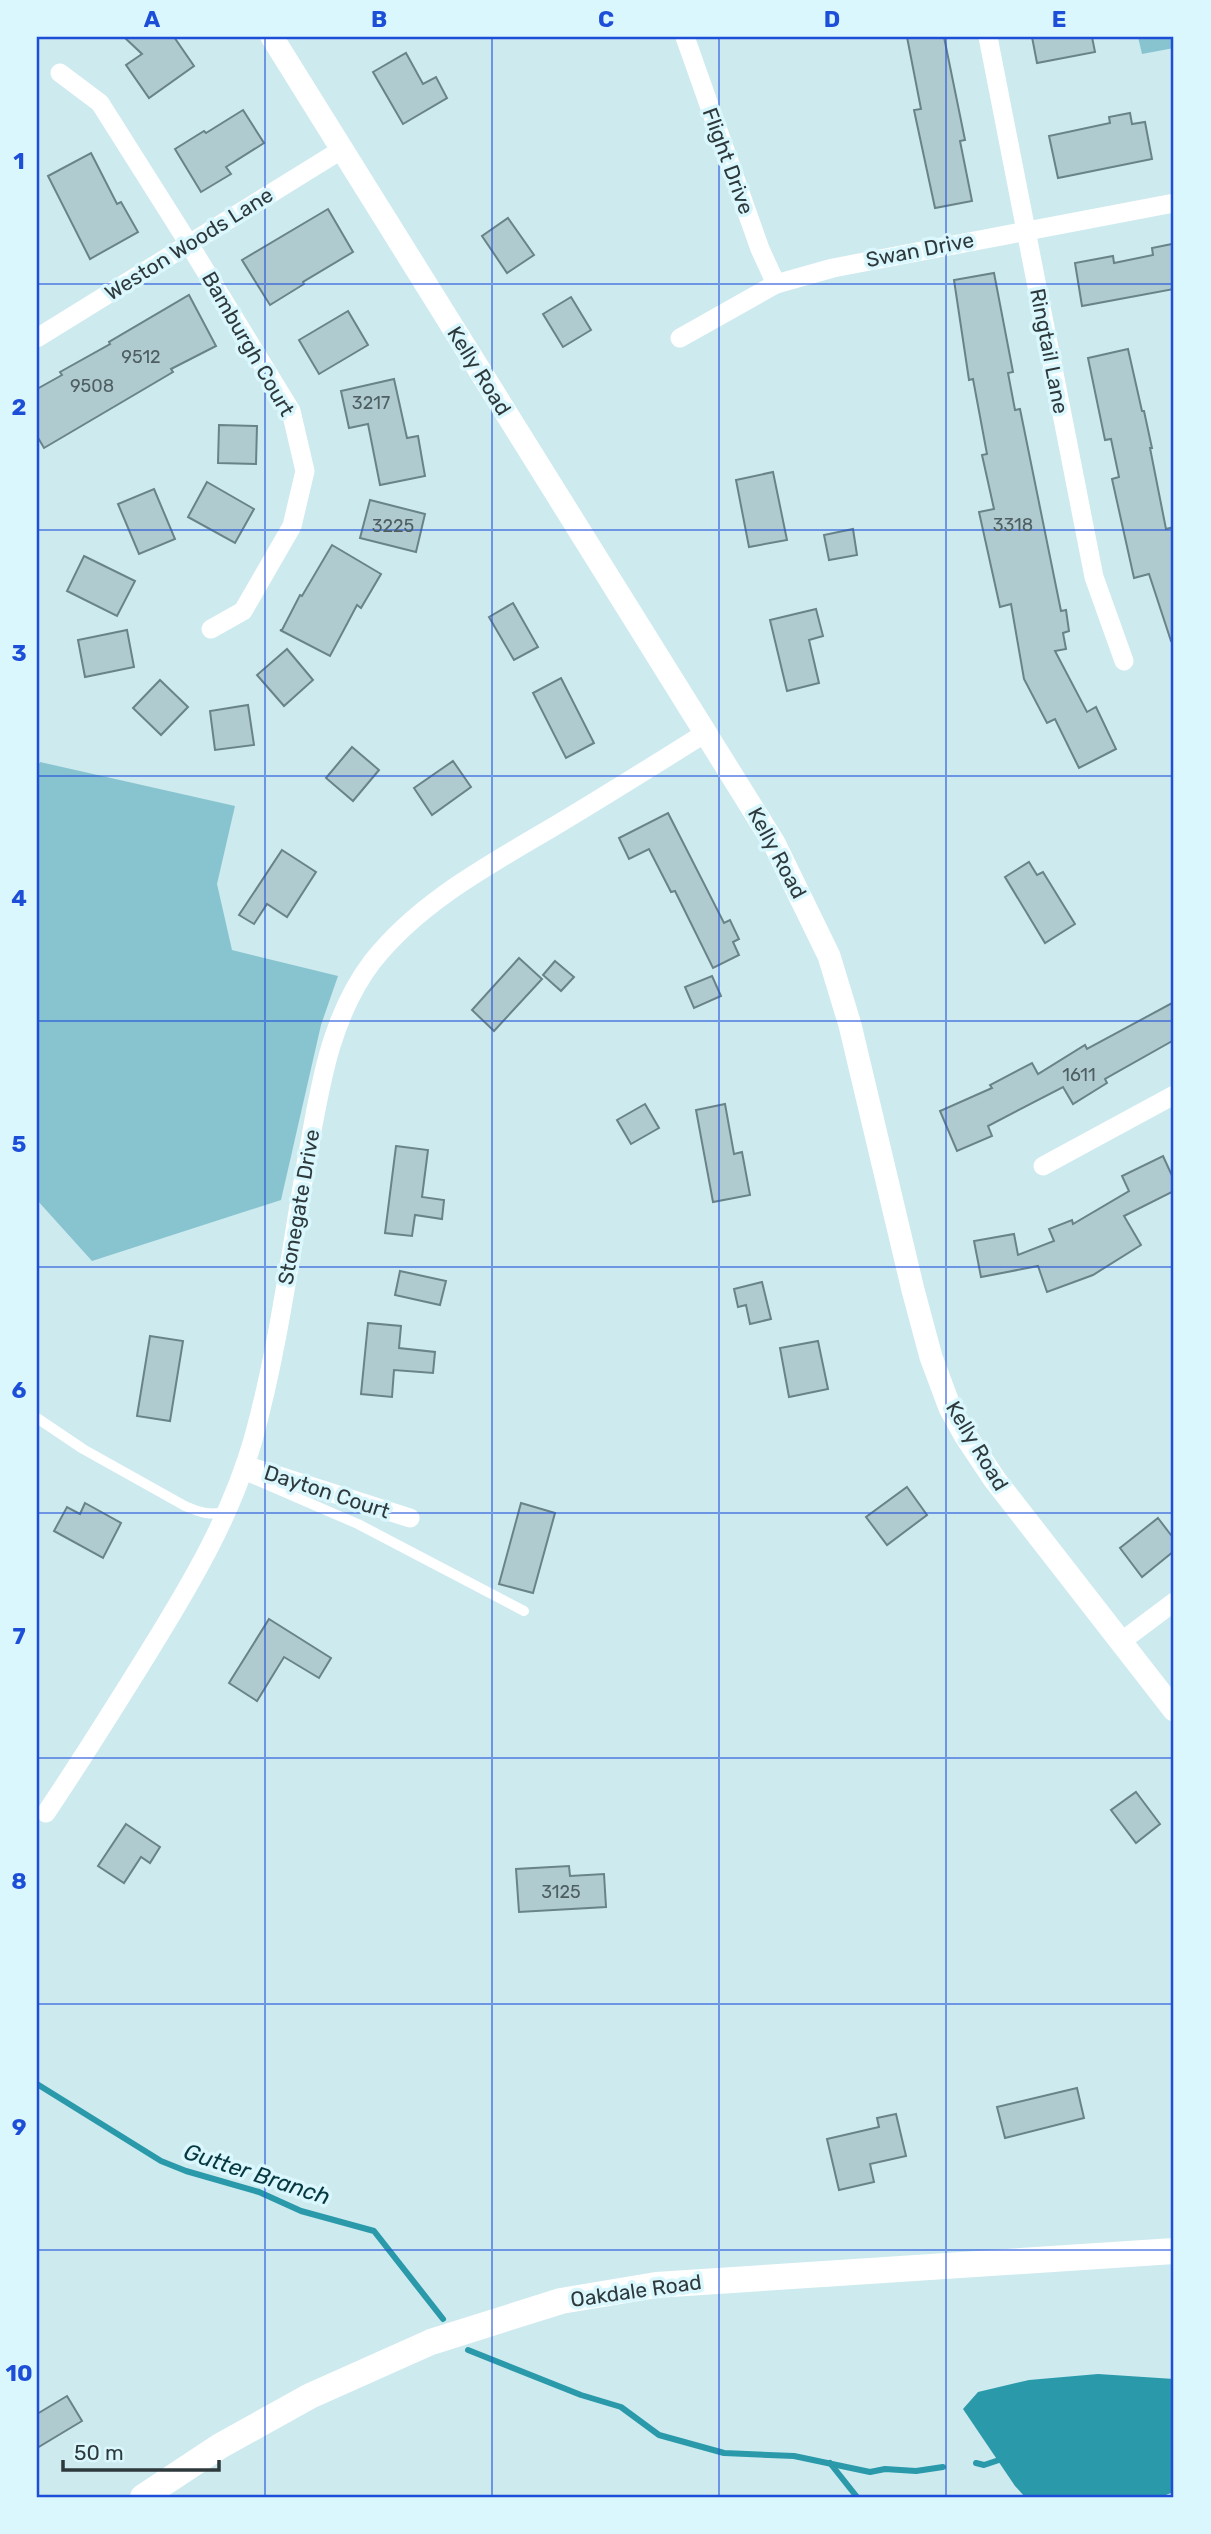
<svg xmlns="http://www.w3.org/2000/svg" width="1211" height="2534" font-family="Rubik,sans-serif">
<rect width="100%" height="100%" fill="#cdeaef"/>
<g fill="#88c4cf">
<polygon points="1138,37 1174,37 1174,48 1142,54"/>
<polygon points="40,762 235,806 217,884 232,950 338,976 321,1025 281,1200 92,1261 37,1200 37,768"/>
</g>
<polygon fill="#2a9aab" points="1098,2374 1174,2379 1174,2492 1160,2497 1025,2497 1015,2486 963,2409 978,2392 1029,2380"/>
<g fill="none" stroke-linecap="round" stroke-linejoin="round">
<g stroke="#2a9aab" stroke-width="6">
<polyline points="37,2084 161,2161 186,2171 259,2192 301,2211 374,2231 443,2319"/>
<polyline points="468,2350 581,2395 621,2407 659,2435 724,2453 794,2456 870,2472 885,2469 916,2471 943,2467"/>
<polyline points="830,2463 857,2497"/>
<polyline points="976,2463 984,2465 1005,2458"/>
</g>
</g>
<g fill="#afcbd0" stroke="#698388" stroke-width="2">
<polygon points="124,37 174,37 194,66 149,98 126,65 142,54"/>
<polygon points="907,37 944,37 965,140 960,141 972,201 935,208 914,110 921,109"/>
<polygon points="1032,37 1092,37 1095,52 1037,63"/>
<polygon points="406,53 423,84 436,77 447,98 403,124 373,72"/>
<polygon points="243,110 264,143 226,167 231,174 201,192 175,149 204,131 206,133"/>
<polygon points="1130,113 1132,124 1145,122 1152,159 1058,178 1049,136 1110,123 1109,117"/>
<polygon points="91,153 117,204 121,202 138,232 90,259 48,176"/>
<polygon points="328,209 353,252 303,282 304,284 270,305 242,260"/>
<polygon points="508,218 534,255 507,273 482,236"/>
<polygon points="1172,244 1174,256 1174,289 1082,306 1075,263 1113,256 1114,263 1153,255 1152,248"/>
<polygon points="994,273 1013,372 1008,373 1015,410 1020,409 1061,611 1066,610 1069,631 1063,633 1066,649 1055,651 1087,712 1096,707 1116,749 1079,768 1055,719 1047,723 1024,679 1011,604 1000,607 979,512 994,509 982,455 987,454 973,379 969,380 954,280"/>
<polygon points="189,295 216,346 171,369 173,372 44,448 37,436 37,389 62,375 60,372 110,344 109,342"/>
<polygon points="571,297 591,330 563,347 543,314"/>
<polygon points="348,311 368,345 319,374 299,340"/>
<polygon points="1128,349 1142,411 1144,411 1152,448 1150,448 1166,529 1174,527 1174,640 1171,641 1149,574 1134,578 1112,479 1119,477 1111,439 1105,440 1088,358"/>
<polygon points="394,379 407,438 418,436 425,476 380,485 368,424 349,428 341,391"/>
<polygon points="219,425 257,426 256,464 218,463"/>
<polygon points="773,472 787,540 749,547 736,480"/>
<polygon points="207,482 254,509 235,543 188,517"/>
<polygon points="154,489 175,539 139,554 118,504"/>
<polygon points="370,500 425,514 416,552 360,538"/>
<polygon points="853,529 857,555 829,560 824,535"/>
<polygon points="332,545 381,574 361,608 357,605 330,656 280,630 282,630 300,595 302,596"/>
<polygon points="84,556 135,581 117,616 67,591"/>
<polygon points="513,603 538,647 514,660 489,617"/>
<polygon points="816,609 823,636 809,640 819,683 787,691 770,620"/>
<polygon points="127,630 134,667 85,677 78,640"/>
<polygon points="287,649 313,680 284,706 257,675"/>
<polygon points="561,678 594,743 566,758 533,693"/>
<polygon points="160,680 188,707 161,735 133,708"/>
<polygon points="248,705 254,745 215,750 210,711"/>
<polygon points="352,747 379,770 353,801 326,778"/>
<polygon points="453,761 471,787 432,815 414,788"/>
<polygon points="668,813 724,923 730,920 739,939 733,942 739,955 713,968 675,891 671,892 649,849 629,859 619,838"/>
<polygon points="282,850 316,872 287,917 267,904 254,924 239,915"/>
<polygon points="1029,862 1037,875 1043,872 1075,924 1045,943 1005,877"/>
<polygon points="519,958 542,979 494,1031 472,1010"/>
<polygon points="555,961 574,977 561,991 543,975"/>
<polygon points="712,976 721,996 694,1008 685,987"/>
<polygon points="1174,1002 1174,1040 1105,1079 1107,1083 1073,1104 1063,1087 988,1126 992,1136 957,1151 940,1111 992,1088 990,1085 1032,1063 1038,1074 1085,1045 1087,1049"/>
<polygon points="645,1104 659,1128 631,1144 617,1120"/>
<polygon points="725,1104 734,1154 742,1152 750,1195 713,1202 696,1110"/>
<polygon points="396,1146 428,1150 422,1197 444,1200 442,1219 415,1215 412,1236 385,1233"/>
<polygon points="1163,1156 1174,1180 1174,1191 1124,1216 1141,1245 1093,1275 1047,1292 1038,1266 981,1277 974,1241 1014,1234 1018,1255 1054,1241 1049,1229 1072,1220 1073,1224 1129,1191 1122,1176"/>
<polygon points="400,1271 446,1281 440,1305 395,1295"/>
<polygon points="762,1282 771,1319 750,1324 746,1305 738,1307 734,1289"/>
<polygon points="368,1323 401,1326 399,1348 435,1352 433,1373 394,1370 392,1397 361,1394"/>
<polygon points="150,1336 183,1341 170,1421 137,1416"/>
<polygon points="818,1341 828,1389 789,1397 780,1348"/>
<polygon points="907,1487 927,1515 887,1545 866,1517"/>
<polygon points="85,1503 121,1523 103,1558 54,1531 67,1507 80,1514"/>
<polygon points="521,1503 555,1513 533,1593 499,1584"/>
<polygon points="1158,1518 1174,1539 1174,1551 1142,1577 1120,1548"/>
<polygon points="269,1619 331,1658 319,1678 284,1657 257,1701 229,1683"/>
<polygon points="1136,1792 1160,1824 1136,1843 1111,1810"/>
<polygon points="126,1824 160,1847 150,1863 141,1857 124,1883 98,1866"/>
<polygon points="569,1866 570,1876 604,1874 606,1907 519,1912 516,1869"/>
<polygon points="1077,2088 1084,2118 1005,2138 997,2107"/>
<polygon points="896,2114 906,2156 870,2164 874,2182 839,2190 827,2139 879,2127 877,2118"/>
<polygon points="67,2396 82,2421 37,2448 37,2414"/>
</g>
<g fill="none" stroke-linecap="round" stroke-linejoin="round">
<g stroke="#fff" stroke-width="10">
<path d="M37,1418l46,31 102,57c16,7 26,10 43,5"/>
<polyline points="242,1474 358,1524 524,1611"/>
</g>
<g stroke="#fff" stroke-width="19">
<polyline points="685,37 760,249 776,284"/>
<polyline points="988,37 1094,577 1124,661"/>
<polyline points="60,73 100,103 189,244 291,411 305,471 292,526 243,611 211,629"/>
<polyline points="37,338 341,150"/>
<polyline points="680,338 776,284 833,268 1174,203"/>
<polyline points="1043,1166 1174,1095"/>
<polyline points="245,1465 410,1518"/>
<polyline points="1122,1641 1174,1602"/>
<path d="M46,1813c36,-54 70,-108 104,-163 42,-68 81,-134 103,-210 25,-90 37,-184 53,-276 13,-70 22,-144 66,-202 47,-60 117,-97 181,-135 52,-31 103,-63 154,-95"/>
</g>
<polyline stroke="#fff" stroke-width="23" points="272,37 774,843 829,956 850,1025 913,1290 931,1357 950,1408 965,1435 995,1480 1174,1710"/>
<polyline stroke="#fff" stroke-width="26" points="143,2497 220,2446 310,2396 431,2342 561,2301 656,2285 1174,2251"/>
</g>
<path fill="none" stroke="#1d4ed8" stroke-width="2" stroke-opacity="0.55" d="M265,37v2460M492,37v2460M719,37v2460M946,37v2460M37,284h1137M37,530h1137M37,776h1137M37,1021h1137M37,1267h1137M37,1513h1137M37,1758h1137M37,2004h1137M37,2250h1137"/>
<g text-anchor="middle" stroke-width="7" stroke-linejoin="round" paint-order="stroke">
<g font-size="18" fill="#4e5e61">
<text x="141" y="363">9512</text>
<text x="92" y="392">9508</text>
<text x="371" y="409">3217</text>
<text x="1013" y="531">3318</text>
<text x="393" y="532">3225</text>
<text x="1079" y="1081">1611</text>
<text x="561" y="1898">3125</text>
</g>
<g font-size="21" fill="#2e393c" stroke="#daf7fd">
<text transform="translate(728 161) rotate(70)" y="7">Flight Drive</text>
<text transform="translate(189 244) rotate(-32)" y="7">Weston Woods Lane</text>
<text transform="translate(920 250) rotate(-11)" y="7">Swan Drive</text>
<text transform="translate(248 344) rotate(60)" y="7">Bamburgh Court</text>
<text transform="translate(1049 351) rotate(79)" y="7">Ringtail Lane</text>
<text transform="translate(479 371) rotate(58)" y="7">Kelly Road</text>
<text transform="translate(777 853) rotate(62)" y="7">Kelly Road</text>
<text transform="translate(299 1207) rotate(-80)" y="7">Stonegate Drive</text>
<text transform="translate(977 1446) rotate(59)" y="7">Kelly Road</text>
<text transform="translate(327 1492) rotate(18)" y="7">Dayton Court</text>
<text transform="translate(636 2291) rotate(-8)" y="7">Oakdale Road</text>
</g>
<g font-size="23" font-style="italic" fill="#053840" stroke="#daf7fd">
<text transform="translate(257 2174) rotate(18)" y="8">Gutter Branch</text>
</g>
</g>
<rect width="1211" height="2534" fill="none" stroke="#daf7fd" stroke-width="77"/>
<path d="M63 2460v10h156v-10" fill="none" stroke="#2e393c" stroke-width="3.5"/>
<text x="74" y="2460" font-size="21" fill="#2e393c" stroke="#daf7fd" stroke-width="5" paint-order="stroke">50 m</text>
<rect x="38" y="38" width="1134" height="2458" fill="none" stroke="#1d4ed8" stroke-width="2.5"/>
<g font-size="23" text-anchor="middle" font-weight="bold" fill="#1d4ed8">
<text x="152" y="27">A</text>
<text x="379" y="27">B</text>
<text x="606" y="27">C</text>
<text x="832" y="27">D</text>
<text x="1059" y="27">E</text>
<text x="19" y="169">1</text>
<text x="19" y="415">2</text>
<text x="19" y="661">3</text>
<text x="19" y="906">4</text>
<text x="19" y="1152">5</text>
<text x="19" y="1398">6</text>
<text x="19" y="1644">7</text>
<text x="19" y="1889">8</text>
<text x="19" y="2135">9</text>
<text x="19" y="2381">10</text>
</g>
</svg>
